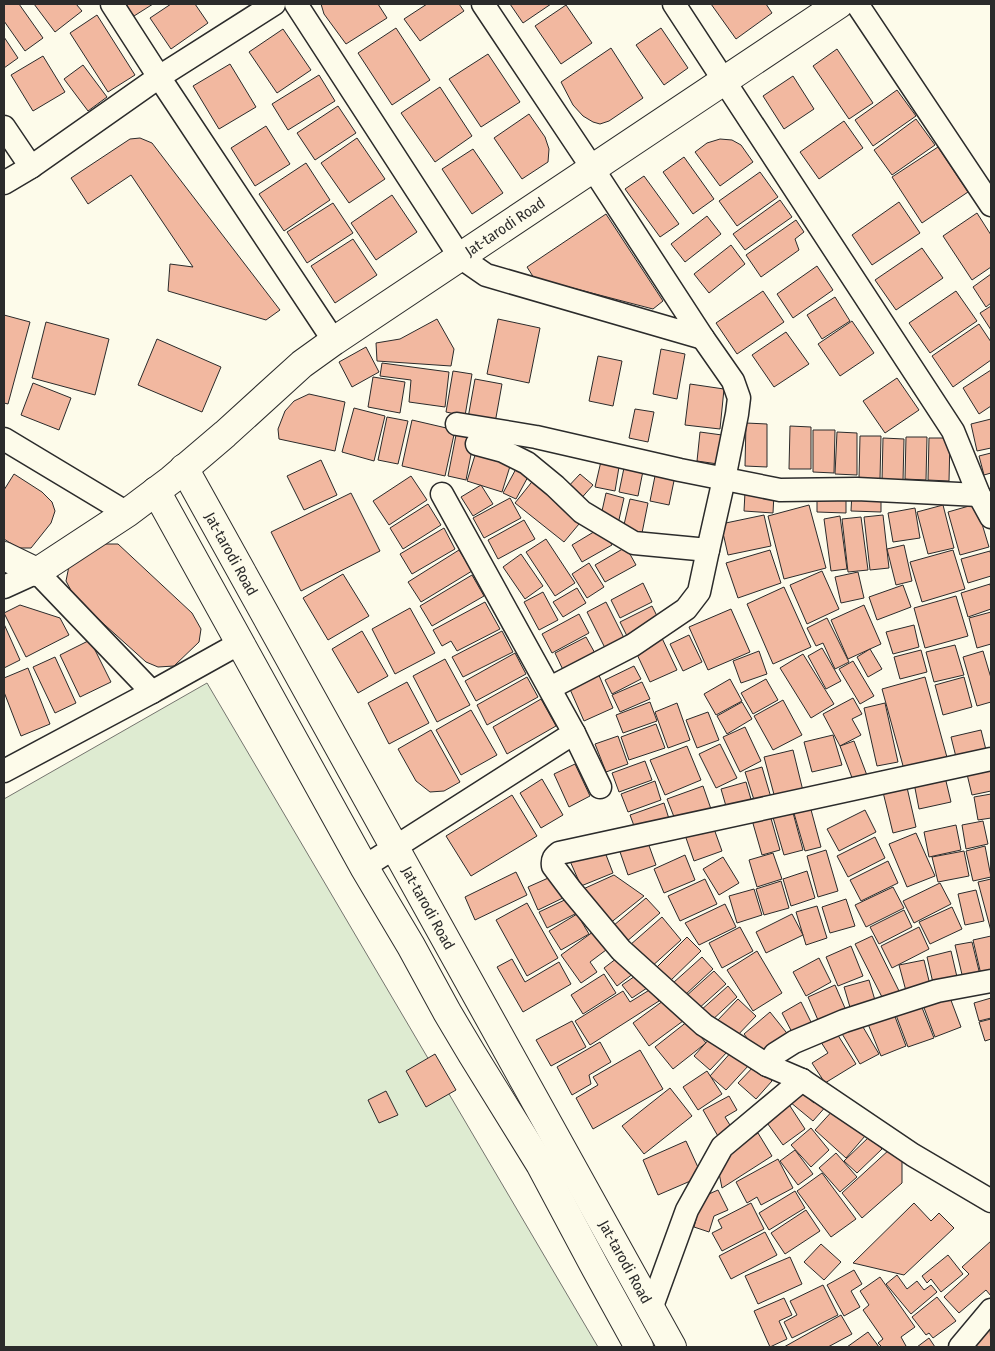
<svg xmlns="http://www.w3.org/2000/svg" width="995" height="1351" font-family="'Fira Sans Condensed',sans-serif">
<rect width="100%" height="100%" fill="#fdfbea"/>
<polygon fill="#deebd1" stroke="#74746e" points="207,683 598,1347 4,1347 4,799"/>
<g fill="#f2b8a0" stroke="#2b2b2b">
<polygon points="4,4 19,4 43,38 25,51 4,21"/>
<polygon points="34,4 76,4 82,11 55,32"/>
<polygon points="125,4 153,4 134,16"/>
<polygon points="171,4 195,4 208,23 171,49 150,18"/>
<polygon points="321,4 378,4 387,18 346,44 324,14"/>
<polygon points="427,4 459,4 464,11 420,41 404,19"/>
<polygon points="510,4 551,4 523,23"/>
<polygon points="711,4 766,4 772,13 736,39"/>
<polygon points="566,5 592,43 561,64 535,26"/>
<polygon points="97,15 135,75 108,92 70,33"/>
<polygon points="396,28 430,80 392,105 358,53"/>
<polygon points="661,28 688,68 664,85 636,45"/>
<polygon points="283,29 311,70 277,93 249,52"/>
<polygon points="4,37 18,58 4,68"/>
<polygon points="611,48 643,98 609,121 600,124 593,122 583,116 573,105 561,82"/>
<polygon points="837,49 873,103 849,119 813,66"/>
<polygon points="488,54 520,102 481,127 449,79"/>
<polygon points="43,56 65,92 33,111 11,75"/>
<polygon points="230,64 256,107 219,129 193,86"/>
<polygon points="83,65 107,97 88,111 64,79"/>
<polygon points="319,75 335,101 288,130 272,104"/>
<polygon points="793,76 814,109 784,129 763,96"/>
<polygon points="440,87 472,136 435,162 401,113"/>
<polygon points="897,90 916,116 873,146 855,120"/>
<polygon points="338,106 356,133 315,160 297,133"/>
<polygon points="529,114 545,137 549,149 548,162 522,179 494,138"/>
<polygon points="916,119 935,145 892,175 874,150"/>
<polygon points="844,121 863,148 819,179 800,152"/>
<polygon points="266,126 290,164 255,186 231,148"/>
<polygon points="140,138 152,143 280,310 266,320 168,291 170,264 193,267 131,175 88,204 71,178 130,139"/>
<polygon points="357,138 385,179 349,203 321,163"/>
<polygon points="720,139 732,140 741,145 753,162 720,186 695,152 707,143"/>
<polygon points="938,147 968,192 922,223 892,177"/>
<polygon points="473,149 503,193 472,214 442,169"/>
<polygon points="684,157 714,199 693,214 663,172"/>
<polygon points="306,163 330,200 284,231 259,194"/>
<polygon points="760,172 778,197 737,226 719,201"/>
<polygon points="644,176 679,224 660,237 625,189"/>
<polygon points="392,195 417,232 376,260 351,223"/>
<polygon points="780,200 792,217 745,250 733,234"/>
<polygon points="899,202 920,233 872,265 852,235"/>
<polygon points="333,203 353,233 307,263 287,232"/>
<polygon points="977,213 991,235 991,267 972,280 943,236"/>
<polygon points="606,214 663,301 653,309 534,278 527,267"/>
<polygon points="707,216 721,234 685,262 671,244"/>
<polygon points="796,220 804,232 795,239 799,250 761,277 746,255"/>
<polygon points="353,239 377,275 335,303 311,266"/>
<polygon points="731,245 745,264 709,293 694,274"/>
<polygon points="922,248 943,278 896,310 875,280"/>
<polygon points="817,266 833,290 793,318 777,294"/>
<polygon points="991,274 991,303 986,307 973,287"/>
<polygon points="763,291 784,322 737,354 716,323"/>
<polygon points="956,291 977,321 930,353 909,323"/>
<polygon points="835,297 850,321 822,339 807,315"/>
<polygon points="991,306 991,330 980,313"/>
<polygon points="4,315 30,322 8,404 4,403"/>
<polygon points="437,319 454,349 451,366 377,361 376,343 400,339"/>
<polygon points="498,319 540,328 529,383 487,374"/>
<polygon points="852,321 874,353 840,376 818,344"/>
<polygon points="46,322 109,339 95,395 32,378"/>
<polygon points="979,324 991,342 991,360 953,387 932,356"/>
<polygon points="786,332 809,364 774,387 752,355"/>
<polygon points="157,339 221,367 202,412 138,385"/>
<polygon points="366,347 379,372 352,387 339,362"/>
<polygon points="661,349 685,354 677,399 653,394"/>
<polygon points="598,356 622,361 613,406 589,401"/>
<polygon points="382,363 449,372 445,407 409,402 411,380 380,376"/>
<polygon points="991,370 991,406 979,414 963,388"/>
<polygon points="453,371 472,374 465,416 446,412"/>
<polygon points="373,377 405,382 400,413 368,407"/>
<polygon points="897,378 919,410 885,433 863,401"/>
<polygon points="475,379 502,384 495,423 468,418"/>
<polygon points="33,383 71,398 59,430 21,415"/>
<polygon points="690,384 724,389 720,429 685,425"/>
<polygon points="309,394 345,402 335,451 279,439 278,429 285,411 294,401"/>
<polygon points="354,408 385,416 374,461 342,452"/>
<polygon points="635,409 654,412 648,442 629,438"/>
<polygon points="387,417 408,421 398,464 378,460"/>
<polygon points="991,419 991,448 977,451 971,424"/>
<polygon points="412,420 455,430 445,476 402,466"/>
<polygon points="746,423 767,424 767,467 745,466"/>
<polygon points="790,426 811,427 811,469 789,469"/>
<polygon points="457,430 475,434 466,480 448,476"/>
<polygon points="813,430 835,430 834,473 813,472"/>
<polygon points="700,432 722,435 718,464 697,461"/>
<polygon points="837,432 857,433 857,475 835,474"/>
<polygon points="860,436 881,436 880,479 859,478"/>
<polygon points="906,437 927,437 926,480 905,479"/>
<polygon points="883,438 904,439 903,481 882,481"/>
<polygon points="929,438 950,438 949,481 928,480"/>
<polygon points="476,452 511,463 502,492 467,481"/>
<polygon points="991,453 991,473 984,475 979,456"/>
<polygon points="602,457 620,461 615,491 595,487"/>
<polygon points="321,460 337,495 304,510 287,476"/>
<polygon points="625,463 644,466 638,496 619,492"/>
<polygon points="517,467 530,473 516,499 503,493"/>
<polygon points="656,471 675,476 669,505 650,501"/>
<polygon points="14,474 42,492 52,502 55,511 51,523 31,548 18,548 4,539 4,490"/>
<polygon points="580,474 593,485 578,502 565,490"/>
<polygon points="411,476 427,500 389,525 373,501"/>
<polygon points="535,478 584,518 564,542 515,503"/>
<polygon points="481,485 493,504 473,516 461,497"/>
<polygon points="745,492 774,494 773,513 744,511"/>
<polygon points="852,492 881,493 881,512 851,511"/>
<polygon points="351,493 380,551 301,591 271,532"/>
<polygon points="606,493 624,498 618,524 600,520"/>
<polygon points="817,493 846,495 846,513 817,512"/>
<polygon points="510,498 521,518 484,538 473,518"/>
<polygon points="630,499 648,503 642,533 623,529"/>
<polygon points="428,504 441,525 403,549 390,528"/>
<polygon points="976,504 989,547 960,555 948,512"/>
<polygon points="809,505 826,568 784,579 768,516"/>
<polygon points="943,505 954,548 928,554 917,512"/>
<polygon points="915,508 920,538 893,542 888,513"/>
<polygon points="764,515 771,546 728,555 721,524"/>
<polygon points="883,515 889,568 870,570 864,517"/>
<polygon points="840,516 847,569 831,571 824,519"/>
<polygon points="861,517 868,570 848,572 842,519"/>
<polygon points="524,520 535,539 498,559 488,540"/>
<polygon points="602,527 612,545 582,562 572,545"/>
<polygon points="444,528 455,549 412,574 400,554"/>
<polygon points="546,539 575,583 555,596 526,552"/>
<polygon points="99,544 118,544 192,613 201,629 199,642 174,666 158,667 146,662 75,598 66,581 69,566"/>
<polygon points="904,545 912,581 896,585 887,549"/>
<polygon points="626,547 636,565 605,582 595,565"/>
<polygon points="459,550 472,571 421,602 408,582"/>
<polygon points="770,550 781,583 738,598 726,563"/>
<polygon points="953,550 965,589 922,602 910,562"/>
<polygon points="990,551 991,556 991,576 968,583 961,559"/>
<polygon points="521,554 543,586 525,599 503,567"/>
<polygon points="589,563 604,587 587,598 572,574"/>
<polygon points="822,571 839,609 807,624 790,585"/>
<polygon points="858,572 864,598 841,603 835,577"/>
<polygon points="343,574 369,616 328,640 303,598"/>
<polygon points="472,575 484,596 432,626 420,606"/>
<polygon points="643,583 652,602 620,618 611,600"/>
<polygon points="990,584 991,589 991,609 968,617 961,593"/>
<polygon points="903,585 911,607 877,620 869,597"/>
<polygon points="784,587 811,647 773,664 747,604"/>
<polygon points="577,588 586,603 563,617 553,602"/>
<polygon points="543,592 558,620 539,630 524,602"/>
<polygon points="956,596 968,636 925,648 914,608"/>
<polygon points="485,602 500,629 457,651 451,641 442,646 433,630"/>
<polygon points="606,602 624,638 605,648 587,612"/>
<polygon points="20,605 60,618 69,635 26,657 4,613"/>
<polygon points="864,605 881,644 848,659 831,620"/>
<polygon points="652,606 661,624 629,640 620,622"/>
<polygon points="410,608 435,653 395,674 372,629"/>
<polygon points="731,609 750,652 708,670 689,627"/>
<polygon points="991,612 991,644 977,648 969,618"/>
<polygon points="579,614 589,633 552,653 542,634"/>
<polygon points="827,618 849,662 835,669 823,643 816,646 807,628"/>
<polygon points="4,624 20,660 4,668"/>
<polygon points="914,625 919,647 893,654 886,632"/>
<polygon points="362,631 388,676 358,693 332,649"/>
<polygon points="502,631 513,652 463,677 452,657"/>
<polygon points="689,635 702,662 683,671 670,644"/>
<polygon points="661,636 677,670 650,682 634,648"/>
<polygon points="586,637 596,655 564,672 555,653"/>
<polygon points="90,640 111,682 80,697 60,655"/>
<polygon points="955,645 964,675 934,682 926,652"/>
<polygon points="822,648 841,681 826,689 808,656"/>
<polygon points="870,649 882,669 868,677 857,657"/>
<polygon points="921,650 927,672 900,679 894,657"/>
<polygon points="759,651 767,674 741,683 733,661"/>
<polygon points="983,651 991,678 991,702 977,706 963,657"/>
<polygon points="515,653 526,674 476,701 465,681"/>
<polygon points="803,654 834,704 811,718 780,668"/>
<polygon points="55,657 76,703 55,713 33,667"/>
<polygon points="445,659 470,705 437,722 413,676"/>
<polygon points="853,661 874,696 860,704 839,669"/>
<polygon points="634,666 641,679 612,694 605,680"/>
<polygon points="28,668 50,724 21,736 4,692 4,678"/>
<polygon points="598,673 613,708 584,721 569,687"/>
<polygon points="527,677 538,697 487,725 477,705"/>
<polygon points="925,677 948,761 905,773 882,689"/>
<polygon points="964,677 972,707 943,715 935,685"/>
<polygon points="730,679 742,701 716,715 704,694"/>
<polygon points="766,679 778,700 753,714 741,693"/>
<polygon points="407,682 429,723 389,744 368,703"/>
<polygon points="642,682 650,699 620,712 612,695"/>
<polygon points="853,698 862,714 852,719 861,735 840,746 823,714"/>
<polygon points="541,699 556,726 507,754 493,727"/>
<polygon points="783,700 802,735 773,750 754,716"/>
<polygon points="650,702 657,721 623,733 616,715"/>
<polygon points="742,702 752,719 727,734 717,716"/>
<polygon points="677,703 690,740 668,748 655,712"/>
<polygon points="885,703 898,762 877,766 864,708"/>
<polygon points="471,710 497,755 461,775 436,730"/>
<polygon points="708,712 719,740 697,748 686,720"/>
<polygon points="656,724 665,748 629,760 621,737"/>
<polygon points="745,727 761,761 740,772 723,737"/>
<polygon points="431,730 460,782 444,791 430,792 416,781 398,749"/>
<polygon points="981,730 988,758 958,765 951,737"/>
<polygon points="833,735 842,765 812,772 804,742"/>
<polygon points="618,736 628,764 606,772 595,744"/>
<polygon points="854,741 868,778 854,783 840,746"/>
<polygon points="720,744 737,778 716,788 699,754"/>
<polygon points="687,746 701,780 665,795 650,760"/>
<polygon points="793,750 804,795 776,802 764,757"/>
<polygon points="645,761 652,780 619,792 612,773"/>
<polygon points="575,764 590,796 569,807 554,774"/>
<polygon points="991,765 991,791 972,795 966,770"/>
<polygon points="762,767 772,801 756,806 745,772"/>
<polygon points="945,777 951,802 919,809 914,783"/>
<polygon points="542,779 563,815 541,828 520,793"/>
<polygon points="655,781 661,800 628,812 621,794"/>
<polygon points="746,782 753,806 728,813 721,789"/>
<polygon points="906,783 916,827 893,833 882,788"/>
<polygon points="703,786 711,809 676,822 667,799"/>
<polygon points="991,794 991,818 978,820 974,797"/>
<polygon points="512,795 537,836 471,876 446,836"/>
<polygon points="664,803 670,822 637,834 630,815"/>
<polygon points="810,806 821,847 805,851 793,810"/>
<polygon points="792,809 803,850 784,855 772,814"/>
<polygon points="865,810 876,832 839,851 827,829"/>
<polygon points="770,815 780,850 762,855 752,820"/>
<polygon points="983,821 988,844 966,849 962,825"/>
<polygon points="956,825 961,850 929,857 924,832"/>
<polygon points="713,826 722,851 694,861 685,835"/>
<polygon points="916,833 935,876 907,887 889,844"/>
<polygon points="875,837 885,858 848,877 837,856"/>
<polygon points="647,840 656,865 628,875 619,849"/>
<polygon points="985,846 991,877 973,881 966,851"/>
<polygon points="603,847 613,873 581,886 570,861"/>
<polygon points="826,850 838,891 818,897 807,856"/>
<polygon points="964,851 969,876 938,882 932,857"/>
<polygon points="773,853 782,879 757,887 749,860"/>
<polygon points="685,855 695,880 664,893 654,869"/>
<polygon points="723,857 739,883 719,895 703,869"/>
<polygon points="888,861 898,883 861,901 850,880"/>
<polygon points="807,871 815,898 791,906 783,879"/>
<polygon points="516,872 527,895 475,920 465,897"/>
<polygon points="555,875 565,897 538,910 528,887"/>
<polygon points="614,875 644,896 609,924 581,890"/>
<polygon points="705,879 717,904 680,921 668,896"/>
<polygon points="991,879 991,931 978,882"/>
<polygon points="781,881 789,908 764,915 756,889"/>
<polygon points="940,883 951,904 914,923 903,901"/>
<polygon points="893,887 904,908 866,927 855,905"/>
<polygon points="754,889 762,915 737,923 729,896"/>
<polygon points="976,890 984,921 965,925 958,894"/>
<polygon points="571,897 579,912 547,928 539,912"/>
<polygon points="646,898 660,913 626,942 613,926"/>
<polygon points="846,899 855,926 830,933 822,907"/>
<polygon points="527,903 558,958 527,976 496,920"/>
<polygon points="725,904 736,927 699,945 685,923"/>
<polygon points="817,906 827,938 806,945 796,912"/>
<polygon points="952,907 962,929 930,944 919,922"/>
<polygon points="904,910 912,927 879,944 870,927"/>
<polygon points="577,914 589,934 561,950 549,931"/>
<polygon points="792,914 803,935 766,953 756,932"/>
<polygon points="662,917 681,940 650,968 630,945"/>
<polygon points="740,927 753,951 722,968 709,943"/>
<polygon points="919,927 929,949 892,968 881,946"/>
<polygon points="597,929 610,947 590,962 597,972 581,983 561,955"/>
<polygon points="872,936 900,993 884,1001 855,944"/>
<polygon points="991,936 991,977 982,979 973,940"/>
<polygon points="687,937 701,951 668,983 655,969"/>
<polygon points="972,942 981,979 964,983 955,945"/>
<polygon points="851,946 863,976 838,986 826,957"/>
<polygon points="757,951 782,993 753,1011 727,970"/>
<polygon points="951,951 957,977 933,983 927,957"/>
<polygon points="621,955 634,973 617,986 604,968"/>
<polygon points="702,957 713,969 685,995 673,983"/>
<polygon points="819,958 831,982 806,996 793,972"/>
<polygon points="512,959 525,982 559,962 571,984 523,1012 497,967"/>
<polygon points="924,960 930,985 906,991 899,965"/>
<polygon points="714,971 726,984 697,1010 685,997"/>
<polygon points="641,972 650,986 632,998 622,985"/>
<polygon points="604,974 616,993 583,1014 571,995"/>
<polygon points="869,980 877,1007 852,1014 844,987"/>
<polygon points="835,985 848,1015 821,1027 808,997"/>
<polygon points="728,986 737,997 710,1022 700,1011"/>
<polygon points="651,989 659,1001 590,1045 575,1021 623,991 630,1002"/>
<polygon points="949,995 961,1027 935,1037 923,1005"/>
<polygon points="667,998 683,1021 649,1046 633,1023"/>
<polygon points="991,998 991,1018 979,1021 974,1003"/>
<polygon points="738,999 756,1016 734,1039 716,1022"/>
<polygon points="801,1002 813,1026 794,1036 782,1013"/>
<polygon points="921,1005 934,1038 908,1047 896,1015"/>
<polygon points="770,1012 790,1037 763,1059 744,1034"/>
<polygon points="894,1014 906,1046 881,1056 868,1024"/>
<polygon points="991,1019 991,1039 985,1041 979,1022"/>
<polygon points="572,1021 586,1047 551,1066 536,1040"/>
<polygon points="688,1021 706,1043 673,1069 655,1047"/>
<polygon points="860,1022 879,1054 860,1064 841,1032"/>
<polygon points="834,1029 856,1064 825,1083 812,1063 828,1053 819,1039"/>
<polygon points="712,1036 729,1050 710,1070 694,1056"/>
<polygon points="600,1042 611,1062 589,1075 591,1084 572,1095 557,1067"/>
<polygon points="640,1050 663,1089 593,1129 576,1098 598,1085 593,1077"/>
<polygon points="733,1050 749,1065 726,1090 710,1076"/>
<polygon points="435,1054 456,1090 426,1107 406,1071"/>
<polygon points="755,1065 772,1081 756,1099 738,1083"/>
<polygon points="707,1071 722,1094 698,1110 683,1087"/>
<polygon points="670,1088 692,1116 644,1154 622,1126"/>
<polygon points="386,1091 398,1115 379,1123 368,1100"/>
<polygon points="800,1091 814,1103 820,1097 828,1104 813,1121 790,1102"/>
<polygon points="729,1096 737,1110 725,1117 733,1130 719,1138 703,1110"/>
<polygon points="788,1103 805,1129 783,1145 765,1120"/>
<polygon points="835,1108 865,1136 846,1158 815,1130"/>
<polygon points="811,1128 829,1150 811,1167 791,1145"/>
<polygon points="758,1133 772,1156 722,1188 719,1173 724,1154"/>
<polygon points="870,1136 882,1149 857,1173 844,1161"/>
<polygon points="686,1141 702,1176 658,1195 643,1160"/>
<polygon points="890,1149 902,1158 902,1183 862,1218 842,1193"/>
<polygon points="795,1150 813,1174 798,1185 780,1161"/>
<polygon points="836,1153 857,1177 840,1192 819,1168"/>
<polygon points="778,1159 793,1188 761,1205 757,1197 747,1203 736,1182"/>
<polygon points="822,1173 856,1219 831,1237 797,1191"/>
<polygon points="718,1190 728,1210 714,1216 709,1232 694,1227 702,1197"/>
<polygon points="795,1191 805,1208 769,1230 759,1213"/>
<polygon points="751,1203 764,1229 722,1251 712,1233 722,1228 718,1220"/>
<polygon points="914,1203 931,1221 939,1213 954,1228 904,1275 853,1263"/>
<polygon points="806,1210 820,1231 785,1254 771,1233"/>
<polygon points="765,1232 777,1255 731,1279 719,1256"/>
<polygon points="991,1241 991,1296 986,1290 959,1313 944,1297 969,1274 962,1267"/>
<polygon points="821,1244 841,1262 824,1280 804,1262"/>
<polygon points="948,1255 963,1274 941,1292 931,1279 927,1283 922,1276"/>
<polygon points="790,1257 802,1284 758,1304 745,1276"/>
<polygon points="854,1270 862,1284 851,1291 860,1307 844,1316 827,1285"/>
<polygon points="897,1275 907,1289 917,1281 924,1290 931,1285 937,1292 911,1314 886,1284"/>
<polygon points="880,1277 915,1327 901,1337 906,1346 904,1347 882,1347 878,1343 883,1339 863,1310 869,1305 860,1291"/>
<polygon points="823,1285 838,1315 792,1338 784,1322 797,1315 790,1301"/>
<polygon points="937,1297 956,1321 933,1338 929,1333 926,1335 912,1317"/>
<polygon points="784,1298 792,1315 779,1321 787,1339 770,1347 754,1311"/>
<polygon points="841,1315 852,1334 828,1347 784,1347"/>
<polygon points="990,1327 991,1347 972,1347"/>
<polygon points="868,1332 879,1347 847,1347"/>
<polygon points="929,1338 935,1347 917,1347"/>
</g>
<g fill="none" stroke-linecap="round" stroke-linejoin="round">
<defs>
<g id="minor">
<polyline points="112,4 159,77 274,4"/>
<polyline points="296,4 460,257 486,275 703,338 593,169 483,4"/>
<polyline points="674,4 953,431 979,495 991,517"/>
<polyline points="857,4 991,205"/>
<polyline points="4,127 31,167"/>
<polyline points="4,183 31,167 159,77 334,341"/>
<polyline points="457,424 536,437 680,470 780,490 857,489 979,495"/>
<polyline points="4,439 127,513"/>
<polyline points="477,444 503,451 527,463 555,486 582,512 634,543 708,550 724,479 737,414 739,398 733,381 703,338"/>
<polyline points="4,587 37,572 152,692 4,771"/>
<polyline points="550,688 633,645 686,609 699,592 708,550"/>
<polyline points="152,692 240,643"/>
<polyline points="574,733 600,787"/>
<path d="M991,759l-432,94c-5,4 -7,6 -6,13l18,24 50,60 83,75 63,40 35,15 111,75 78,46"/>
<polyline points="364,867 574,733 442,494"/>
<polyline points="767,1065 775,1054 794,1042 844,1021 937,991 991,981"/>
<polyline points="651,1309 687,1210 722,1147 802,1080"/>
<polyline points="960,1347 991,1310"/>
</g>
<g id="tertiary">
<polyline points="184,468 672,1347"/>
<polyline points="156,491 364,867 411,946 447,1012 472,1054 540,1164 596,1269 639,1347"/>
<polyline points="4,556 37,572 127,513 171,480 225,434 302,364 334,341 839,4"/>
</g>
</defs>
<use href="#minor" stroke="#2b2b2b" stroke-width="25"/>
<use href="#tertiary" stroke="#2b2b2b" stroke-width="30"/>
<use href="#minor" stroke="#fdfbea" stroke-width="22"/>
<use href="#tertiary" stroke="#fdfbea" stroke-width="28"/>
</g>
<g text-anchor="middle" stroke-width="4" stroke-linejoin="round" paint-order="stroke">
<g font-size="15" fill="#2b2b2b" stroke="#fdfbea">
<text transform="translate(505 227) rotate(-34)" y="5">Jat-tarodi Road</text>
<text transform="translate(231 554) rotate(61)" y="5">Jat-tarodi Road</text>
<text transform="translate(428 908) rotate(61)" y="5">Jat-tarodi Road</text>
<text transform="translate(625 1262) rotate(61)" y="5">Jat-tarodi Road</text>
</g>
</g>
<rect width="995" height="1351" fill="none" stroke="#2b2b2b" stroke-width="10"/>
</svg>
